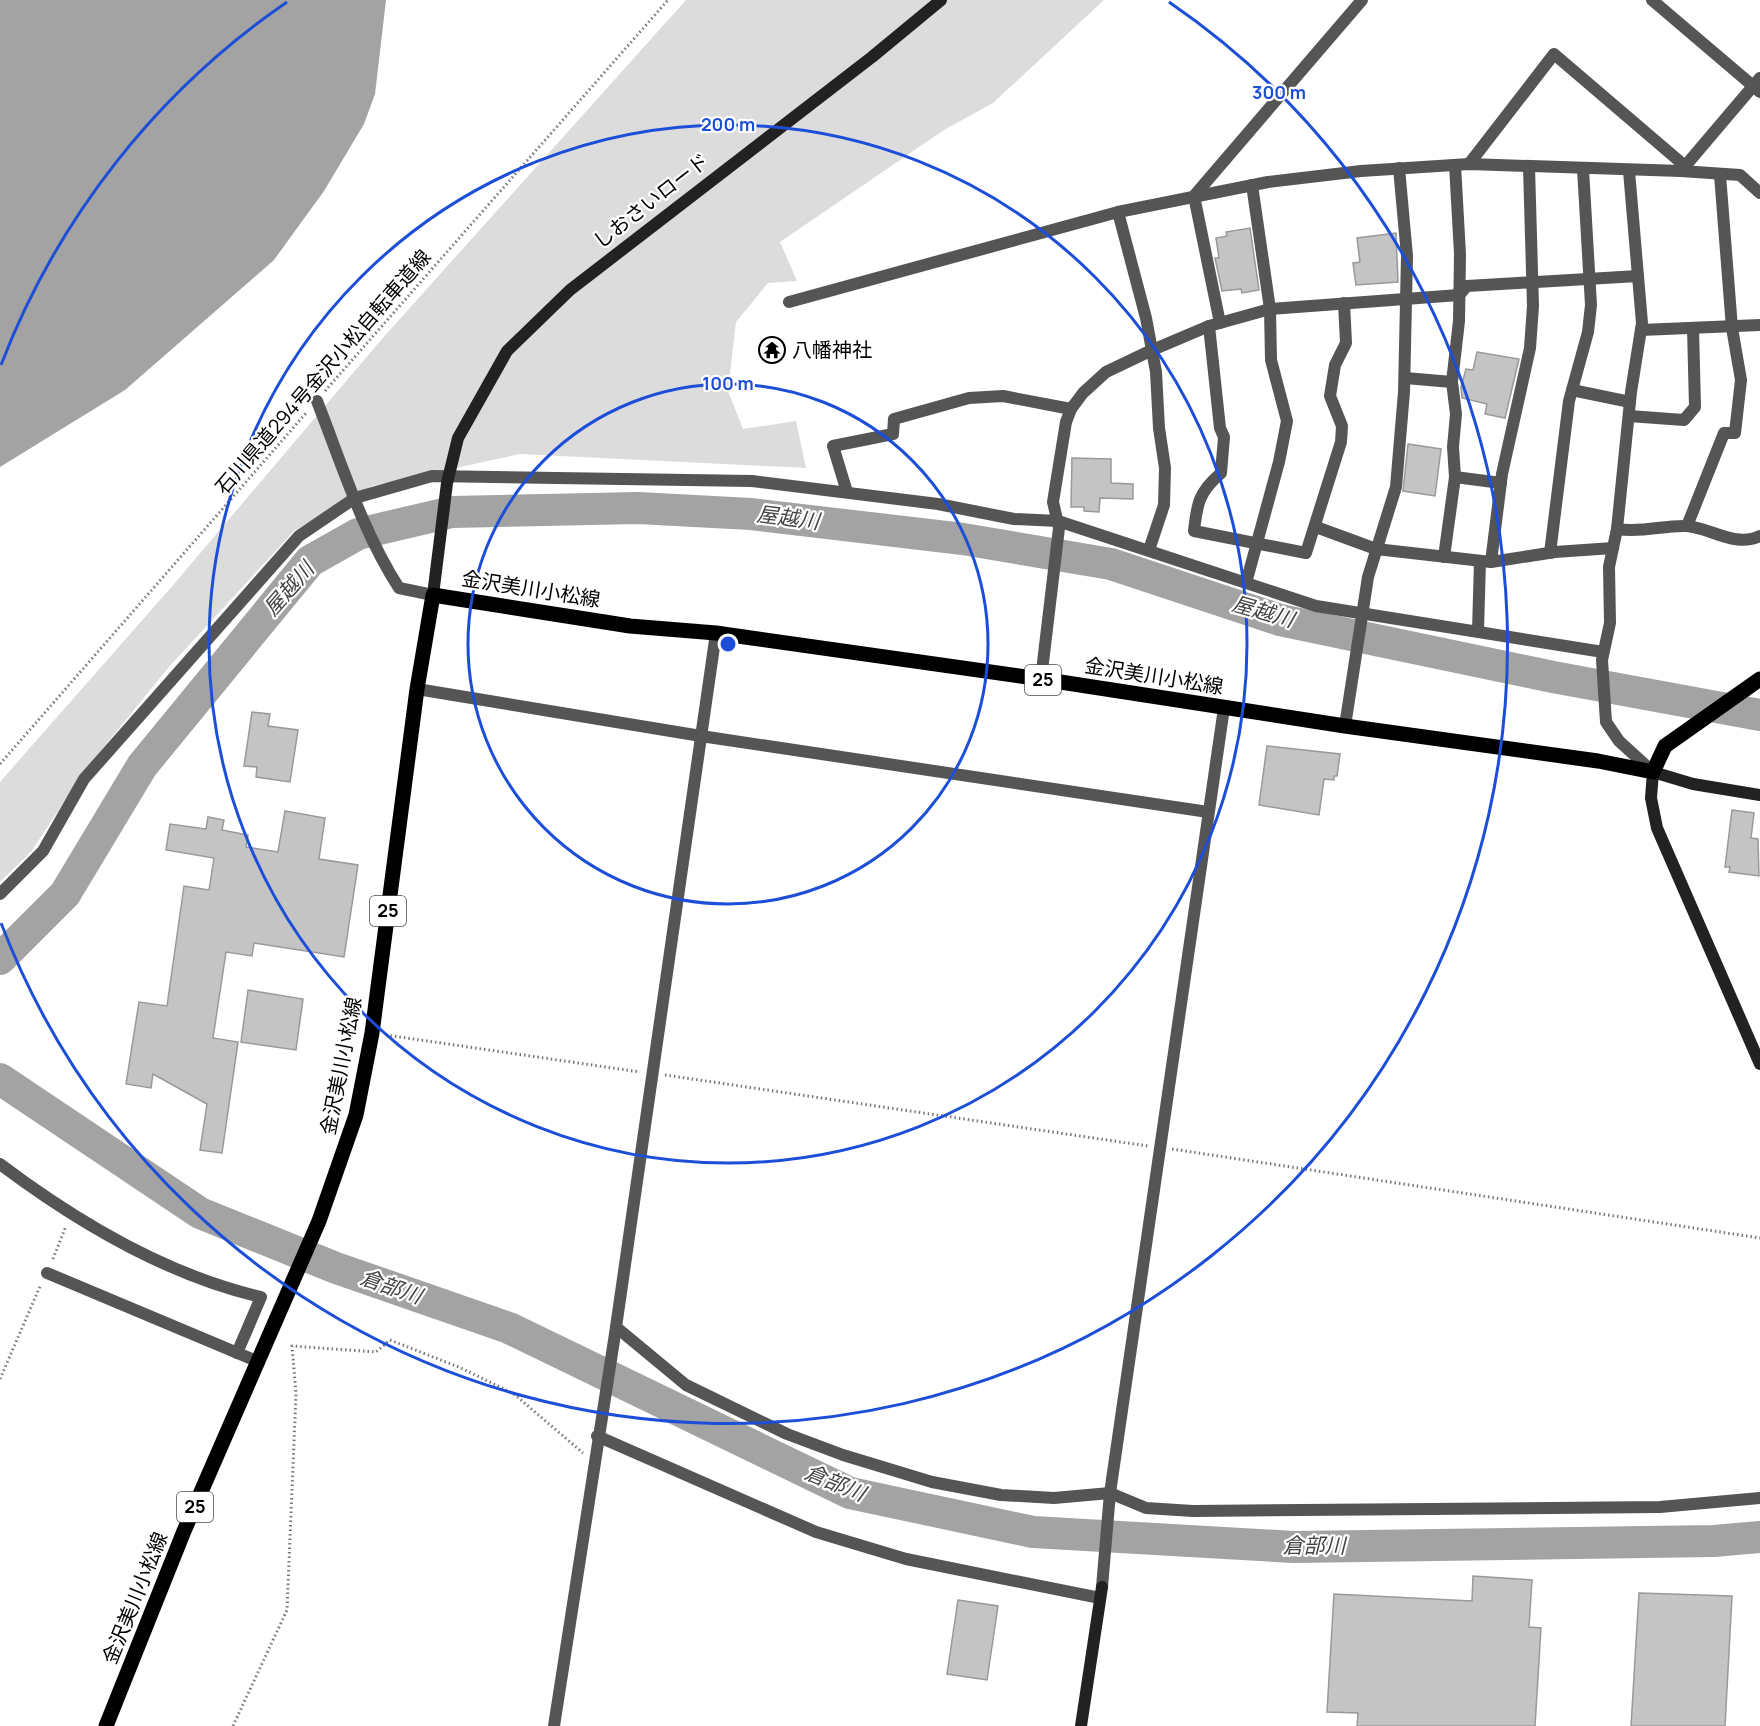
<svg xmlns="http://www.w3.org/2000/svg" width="1760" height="1726" font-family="Manrope,'Noto Sans JP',sans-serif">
<rect width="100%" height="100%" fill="#fff"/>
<polygon fill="#dcdcdc" points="686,0 1104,0 993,103 944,130 780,242 797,281 768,283 736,322 728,391 743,429 796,421 806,468 520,454 372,486 294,531 169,667 85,770 31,852 0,882 0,782 174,584 381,340"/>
<polygon fill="#a3a3a3" points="0,0 386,0 375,94 364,124 324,191 274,260 125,390 0,467"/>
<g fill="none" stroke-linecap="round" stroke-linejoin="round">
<g stroke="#a3a3a3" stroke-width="32">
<polyline points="0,959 65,894 142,766 310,561 358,534 452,512 638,508 751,514 963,539 1111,564 1280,620 1553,677 1760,715"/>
<polyline points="0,1079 200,1213 336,1268 509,1328 850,1493 1033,1532 1294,1547 1714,1541 1760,1537"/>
</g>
</g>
<g fill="#c4c4c4" stroke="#999" stroke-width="1.5">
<polygon points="1250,228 1259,290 1242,293 1241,289 1222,291 1215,258 1219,258 1216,238 1227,236 1226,232"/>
<polygon points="1396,233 1398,282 1356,285 1353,263 1360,262 1357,238"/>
<polygon points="1477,352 1519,359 1505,418 1485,414 1487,404 1462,398 1461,387 1466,369 1473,370"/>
<polygon points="1408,444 1441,449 1435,496 1403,491"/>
<polygon points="1072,458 1111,459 1111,483 1133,484 1133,499 1100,498 1099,512 1084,511 1084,507 1071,507"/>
<polygon points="252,712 270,714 268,726 298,730 290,782 256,777 257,767 244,766"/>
<polygon points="1267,746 1340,754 1337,776 1334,776 1334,780 1324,779 1319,815 1259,805"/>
<polygon points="1732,810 1754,813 1751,838 1758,839 1759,876 1729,872 1730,867 1725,867"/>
<polygon points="285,811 325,818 319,859 358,865 344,957 254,943 252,956 226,952 213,1038 238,1042 222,1153 200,1150 207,1104 153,1074 151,1088 126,1084 139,1002 167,1006 184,886 209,890 214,858 166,850 170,824 206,829 208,817 224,820 222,830 248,835 246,847 278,852"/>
<polygon points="248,990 303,999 296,1050 241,1042"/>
<polygon points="1473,1576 1532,1580 1529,1627 1541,1628 1535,1726 1357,1726 1358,1713 1327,1712 1334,1594 1472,1601"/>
<polygon points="1639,1593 1732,1596 1725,1726 1631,1726"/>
<polygon points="958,1600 998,1606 987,1680 947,1674"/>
</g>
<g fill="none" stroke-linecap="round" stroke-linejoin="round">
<g stroke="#777" stroke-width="3" stroke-dasharray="1.5 3" stroke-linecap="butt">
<polyline points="325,391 668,0"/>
<polyline points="0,764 307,412"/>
<polyline points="386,1035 640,1072"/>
<polyline points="665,1075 1148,1146"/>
<polyline points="1172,1149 1760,1238"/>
<polyline points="53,1259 66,1226"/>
<polyline points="0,1379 41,1284"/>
<polyline points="233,1726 287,1610 296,1394 292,1346 376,1352 390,1340 461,1368 514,1394 583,1453"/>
</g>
<g stroke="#555" stroke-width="12">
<polyline points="1652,0 1760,92"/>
<polyline points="1469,164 1554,54 1685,166"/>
<polyline points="1629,171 1642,323 1631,392 1617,529 1609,567 1610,623 1602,660 1606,722 1619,741 1653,772"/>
<polyline points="1681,171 1760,78"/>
<polyline points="1194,196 1362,0"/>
<polyline points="1194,196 1220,323"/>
<polyline points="1118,212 1146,318 1156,372 1159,428 1165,468 1164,505 1149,550"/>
<polyline points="789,302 1118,212 1268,182 1361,171 1469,164 1681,171 1740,175 1760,193"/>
<path d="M1209,326l11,102 4,9 -3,36c-22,19 -24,30 -27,58l112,22 35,-111 1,-16 -12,-30 5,-31 11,-22 -2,-40"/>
<polyline points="1641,330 1760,325"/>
<polyline points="1405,378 1452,382"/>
<polyline points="1572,390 1630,402"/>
<path d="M317,401c24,61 46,132 82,187l34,7"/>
<polyline points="1629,416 1684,420 1695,407 1693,328"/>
<polyline points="1455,477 1501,483"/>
<polyline points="847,492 833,446 893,434 894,419 969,398 1003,396 1071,409"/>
<polyline points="1687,526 1724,433 1735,433 1741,380 1732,328 1720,175"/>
<polyline points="1316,527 1376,549 1491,562 1555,552 1613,548"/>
<path d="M1617,529c26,4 46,-4 70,-3 24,2 48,22 73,10"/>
<polyline points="1550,553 1569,401 1588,332 1591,305 1583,169"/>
<polyline points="1444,557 1455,477 1453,447 1456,414 1452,382 1459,321 1460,254 1455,165"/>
<polyline points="1491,562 1502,474 1530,348 1533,306 1529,167"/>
<polyline points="1246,583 1279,462 1287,421 1271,360 1270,309 1252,185"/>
<polyline points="1478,631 1480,561"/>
<polyline points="1041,679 1059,528 1053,502 1066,422 1071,409 1083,393 1106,372 1150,351 1209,326 1270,309 1459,295 1467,286 1638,276"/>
<polyline points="417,689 701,736 1208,812"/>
<polyline points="1345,726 1368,577 1396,487 1404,392 1407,256 1399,168"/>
<polyline points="0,894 43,851 84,779 299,536 355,498 432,476 752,481 938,504 1014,519 1058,521 1316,606 1603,652"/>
<path d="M0,1164c77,58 166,111 261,133l-24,56"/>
<polyline points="47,1273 259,1362"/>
<polyline points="616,1327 686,1385 787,1434 843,1455 932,1482 1001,1495 1054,1498 1110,1493 1146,1508 1193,1511 1660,1507 1760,1498"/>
<polyline points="597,1436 816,1532 906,1559 1100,1598"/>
<polyline points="1102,1587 1110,1493 1224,708"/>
<polyline points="554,1726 615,1334 716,633"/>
</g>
<g stroke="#222" stroke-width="12">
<polyline points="433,595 447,483 458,438 507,351 570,290 872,57 941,0"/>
<polyline points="1760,795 1693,784 1653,772 1651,798 1657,828 1760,1064"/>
<polyline points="1081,1726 1102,1587"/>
</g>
<polyline stroke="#000" stroke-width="15" points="106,1726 184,1531 319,1221 356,1115 372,1033 417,689 433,595 630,626 716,633 1041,679 1345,726 1598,761 1653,772 1665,746 1760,679"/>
</g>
<g fill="none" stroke="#1d4ed8" stroke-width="3">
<circle cx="728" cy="644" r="260"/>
<circle cx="728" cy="644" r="519"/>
<path d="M1 365A779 779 0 0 1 287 2M1169 2A779 779 0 1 1 1 923"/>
</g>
<defs>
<symbol id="temple-ring" viewBox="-11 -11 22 22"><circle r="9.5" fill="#fff" stroke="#000" stroke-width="1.5"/><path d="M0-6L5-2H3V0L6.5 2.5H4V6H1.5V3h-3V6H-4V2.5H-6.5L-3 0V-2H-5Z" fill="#000"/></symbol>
</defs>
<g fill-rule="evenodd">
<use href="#temple-ring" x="757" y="335" width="30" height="30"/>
</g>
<g text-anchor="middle" stroke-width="4.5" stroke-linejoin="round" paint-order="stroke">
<g fill="#fff" stroke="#4c4c4c" stroke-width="1.5">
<rect x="1025" y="665" width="36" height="30" rx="4.5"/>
<rect x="370" y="896" width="36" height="30" rx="4.5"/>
<rect x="177" y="1492" width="36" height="30" rx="4.5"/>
</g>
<g font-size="18" font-weight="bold" fill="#000">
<text x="1043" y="686">25</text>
<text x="388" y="917">25</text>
<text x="195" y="1513">25</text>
</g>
<g font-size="20" fill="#000" stroke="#fff">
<text transform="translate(651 201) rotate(-38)" y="7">しおさいロード</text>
<text transform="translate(323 372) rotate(-49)" y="7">石川県道294号金沢小松自転車道線</text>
<text transform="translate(531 589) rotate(9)" y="7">金沢美川小松線</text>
<text transform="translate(1154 676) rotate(9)" y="7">金沢美川小松線</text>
<text transform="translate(341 1066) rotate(-79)" y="7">金沢美川小松線</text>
<text transform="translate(135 1598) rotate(-68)" y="7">金沢美川小松線</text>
</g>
<g font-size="20" fill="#000" stroke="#fff" text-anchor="start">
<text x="792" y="357">八幡神社</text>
</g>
<g font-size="21" font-style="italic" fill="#444" stroke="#fff">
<text transform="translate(788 518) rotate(7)" y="7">屋越川</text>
<text transform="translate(289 589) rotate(-49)" y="7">屋越川</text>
<text transform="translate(1263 612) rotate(16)" y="7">屋越川</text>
<text transform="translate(391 1287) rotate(19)" y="7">倉部川</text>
<text transform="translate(835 1483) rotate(22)" y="7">倉部川</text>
<text x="1314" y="1553">倉部川</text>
</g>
</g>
<circle cx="728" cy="644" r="9" fill="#1d4ed8" stroke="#fff" stroke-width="3"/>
<g font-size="18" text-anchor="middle" font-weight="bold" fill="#1d4ed8" stroke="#fff" stroke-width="4.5" stroke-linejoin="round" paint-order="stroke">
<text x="1279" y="99">300 m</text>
<text x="728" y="131">200 m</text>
<text x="728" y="390">100 m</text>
</g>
</svg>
